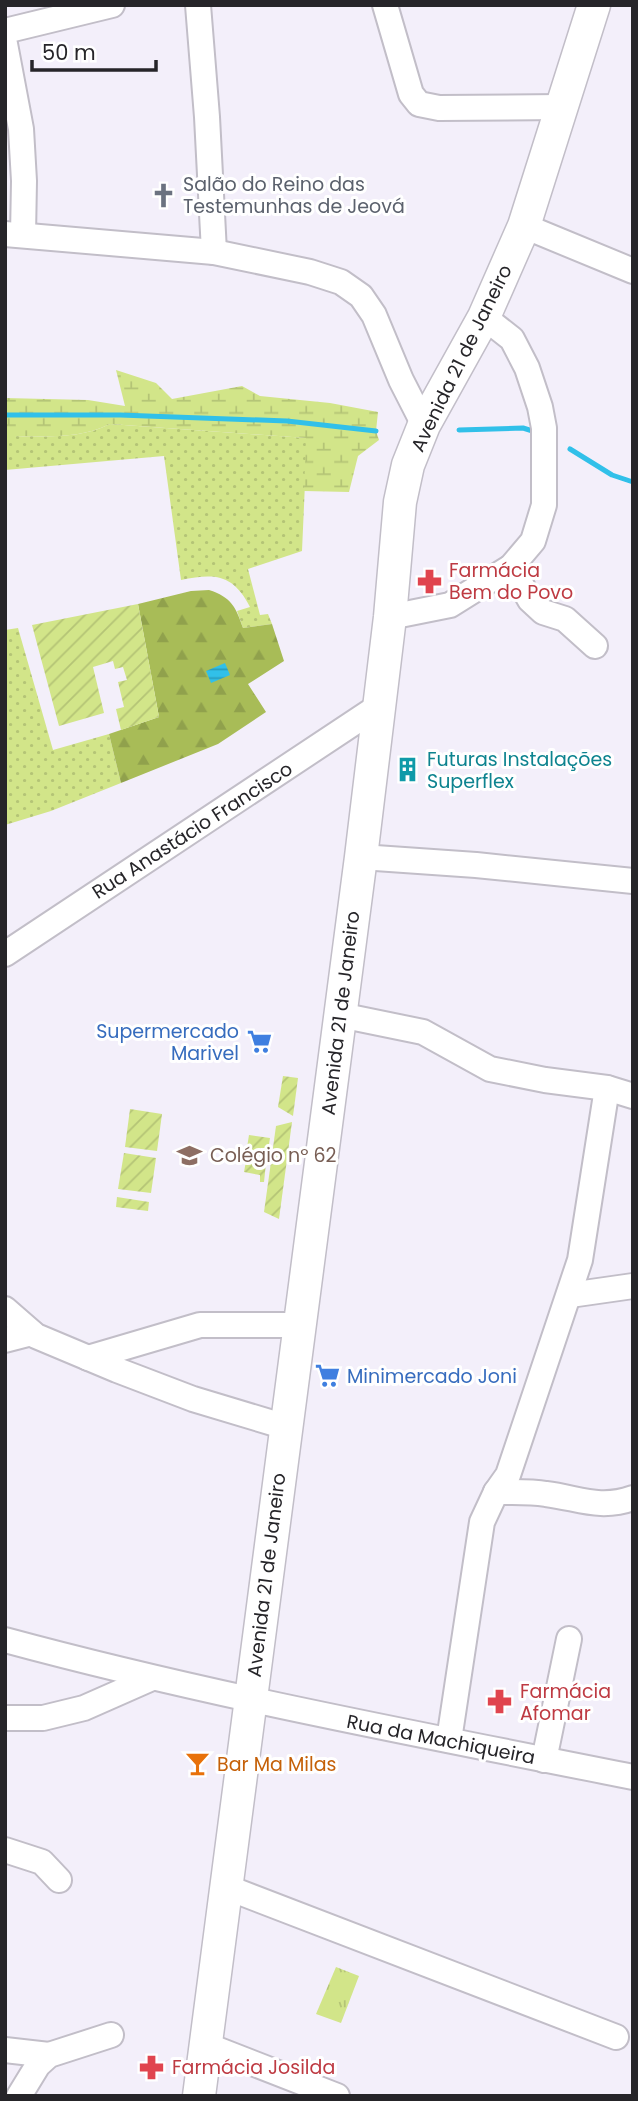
<svg xmlns="http://www.w3.org/2000/svg" width="638" height="2101" font-family="Poppins,sans-serif">
<defs>
<pattern id="grass-dots" width="8" height="8" patternUnits="userSpaceOnUse" patternTransform="scale(1.75)"><rect width="8" height="8" fill="#d2e589"/><path d="M2 2h.1M6 6h.1" fill="none" stroke="#b4c476" stroke-width="1.8" stroke-linecap="round"/></pattern>
<pattern id="forest-firs" width="22" height="20" patternUnits="userSpaceOnUse" patternTransform="scale(1.75)"><rect width="22" height="20" fill="#a8bc57"/><path d="M5 1l3.5 6h-7zM16 11l3.5 6h-7z" fill="#90a14c"/></pattern>
<pattern id="wetland-marsh" width="20" height="14" patternUnits="userSpaceOnUse" patternTransform="scale(1.75)"><rect width="20" height="14" fill="#d2e589"/><path d="M1 5h8M5 5V1M11 12h8M15 12V8" fill="none" stroke="#b4c476"/></pattern>
<pattern id="park-tufts" width="24" height="20" patternUnits="userSpaceOnUse" patternTransform="scale(1.75)"><rect width="24" height="20" fill="#d2e589"/><path d="M3 7l-1-3M5 7V3M7 7l1-3M15 17l-1-3M17 17v-4M19 17l1-3" fill="none" stroke="#b4c476"/></pattern>
<pattern id="garden-furrows" width="10" height="10" patternUnits="userSpaceOnUse" patternTransform="scale(1.75)"><rect width="10" height="10" fill="#d2e589"/><path d="M-1 1l2-2M0 10L10 0M9 11l2-2" fill="none" stroke="#b4c476"/></pattern>
<pattern id="water-rules" width="6" height="5" patternUnits="userSpaceOnUse" patternTransform="scale(1.75)"><rect width="6" height="5" fill="#31c0e9"/><path d="M0 2.5h6" fill="none" stroke="#299cbd"/></pattern>
</defs>
<rect width="100%" height="100%" fill="#f3effa"/>
<g fill="url(#grass-dots)">
<path d="M110,424l197,14 -5,113 -54,18 12,46 8,-1 4,10 -29,4 -6,-17 13,-4c-17,-33 -35,-34 -69,-27l-17,-124 -159,14v-34c35,0 74,4 105,-12z"/>
<polygon points="18,628 53,750 109,734 121,783 51,811 5,825 5,630"/>
</g>
<path fill="url(#forest-firs)" d="M209,590c22,7 27,17 34,38l29,-4 12,37 -36,23 18,28 -48,32 -97,39 -12,-49 50,-17 -21,-113 53,-13z"/>
<path fill="url(#wetland-marsh)" d="M116,370l40,13 16,16 70,-13 18,10 70,7 48,9 -2,19 3,9 -21,16 -9,36 -45,-1 2,-53 -196,-14c-31,16 -70,12 -105,12v-38l83,2 37,6z"/>
<polygon fill="url(#park-tufts)" points="336,1967 359,1976 341,2023 316,2014"/>
<g fill="url(#garden-furrows)">
<polygon points="138,604 159,717 121,730 116,709 124,707 118,682 127,680 123,667 115,669 113,661 93,667 104,713 59,726 32,625"/>
<polygon points="283,1076 298,1078 293,1116 278,1107"/>
<polygon points="130,1109 162,1114 157,1151 125,1147"/>
<polygon points="292,1122 279,1219 264,1212 276,1126"/>
<polygon points="249,1135 270,1138 267,1157 246,1154"/>
<polygon points="124,1153 156,1158 151,1193 118,1189"/>
<polygon points="246,1161 266,1163 264,1182 260,1182 260,1175 244,1172"/>
<polygon points="117,1197 149,1202 148,1211 116,1207"/>
</g>
<polygon fill="url(#water-rules)" points="225,663 230,675 211,683 206,671"/>
<g fill="none" stroke-linecap="round" stroke-linejoin="round">
<g stroke="#31c0e9" stroke-width="5">
<polyline points="5,415 120,415 287,421 376,431"/>
<polyline points="459,430 523,428 539,433"/>
<polyline points="570,449 612,475 633,482"/>
</g>
<defs>
<g id="minor">
<polyline points="198,5 207,117 214,252"/>
<polyline points="385,5 411,94 419,104 439,108 563,107"/>
<polyline points="5,31 112,5"/>
<polyline points="5,44 21,129 24,181 23,235"/>
<polyline points="524,226 633,271"/>
<polyline points="5,234 214,252 310,272 341,282 361,296 374,315 401,380 424,425"/>
<polyline points="511,567 530,600 543,612 565,619 595,646"/>
<polyline points="390,617 450,605 511,567 533,541 544,505 544,428 540,407 527,368 512,339 484,317"/>
<polyline points="361,857 476,865 633,881"/>
<polyline points="5,954 379,706"/>
<polyline points="340,1015 423,1032 490,1069 545,1080 607,1088 633,1096"/>
<polyline points="570,1295 633,1286"/>
<polyline points="5,1309 36,1336 117,1370 193,1399 286,1427"/>
<polyline points="5,1340 32,1333"/>
<polyline points="88,1358 200,1325 299,1325"/>
<path d="M496,1492c16,0 34,-1 50,2 33,4 53,16 87,4"/>
<path d="M5,1640c207,56 418,95 628,137"/>
<polyline points="5,1718 43,1718 84,1708 152,1678"/>
<polyline points="449,1740 482,1522 496,1492 508,1475 580,1260 607,1088"/>
<polyline points="544,1760 569,1639"/>
<polyline points="5,1850 42,1862 59,1880"/>
<polyline points="226,1887 616,2037"/>
<polyline points="206,2045 337,2096"/>
<polyline points="5,2050 49,2055"/>
<polyline points="19,2096 38,2065 49,2055 111,2035"/>
</g>
<polyline id="major" points="199,2096 361,857 390,617 400,502 408,465 424,425 484,317 524,226 594,5"/>
</defs>
<use href="#minor" stroke="#c2bec8" stroke-width="28"/>
<use href="#major" stroke="#c2bec8" stroke-width="35"/>
<use href="#minor" stroke="#fff" stroke-width="24"/>
<use href="#major" stroke="#fff" stroke-width="32"/>
</g>
<defs>
<symbol id="church-bare" viewBox="-9 -9 18 18"><path d="M-1.2-6h2.4v3.5h3.3v2.4h-3.3V6h-2.4V-.1h-3.3v-2.4h3.3Z" fill="#6b7280" stroke="#fff" stroke-width="2.5" paint-order="stroke"/></symbol>
<symbol id="pharmacy-bare" viewBox="-9 -9 18 18"><path d="M-2-6h4v4h4v4h-4v4h-4v-4h-4v-4h4Z" fill="#e0444e" stroke="#fff" stroke-width="2.5" paint-order="stroke"/></symbol>
<symbol id="building-bare" viewBox="-9 -9 18 18"><path d="M-4-6H4V6H1V3H-1V6H-4ZM-2.5-4.3h1.7v1.8h-1.7ZM.8-4.3h1.7v1.8H.8ZM-2.5-1h1.7V.8h-1.7ZM.8-1h1.7V.8H.8Z" fill="#0f9aa8" stroke="#fff" stroke-width="2.5" paint-order="stroke"/></symbol>
<symbol id="supermarket-bare" viewBox="-9 -9 18 18"><path d="M-6-5.5h2.5l.6 2H6L4.5 2H-2.5L-4.4-4H-6ZM-1.5 3.2a1.3 1.3 0 1 0 .1 0ZM3 3.2a1.3 1.3 0 1 0 .1 0Z" fill="#3f7fe0" stroke="#fff" stroke-width="2.5" paint-order="stroke"/></symbol>
<symbol id="school-bare" viewBox="-9 -9 18 18"><path d="M0-5L7-2L0 1L-7-2ZM-4 1L0 2.5L4 1V4Q0 6-4 4Z" fill="#8d6e63" stroke="#fff" stroke-width="2.5" paint-order="stroke"/></symbol>
<symbol id="bar-bare" viewBox="-9 -9 18 18"><path d="M-6-5H6L.8 .8V4.5H3.5V6h-7V4.5H-.8V.8Z" fill="#e8710a" stroke="#fff" stroke-width="2.5" paint-order="stroke"/></symbol>
</defs>
<g fill-rule="evenodd">
<use href="#church-bare" x="146" y="178" width="35" height="35"/>
<use href="#pharmacy-bare" x="412" y="564" width="35" height="35"/>
<use href="#building-bare" x="390" y="752" width="35" height="35"/>
<use href="#supermarket-bare" x="242" y="1024" width="35" height="35"/>
<use href="#school-bare" x="172" y="1138" width="35" height="35"/>
<use href="#supermarket-bare" x="310" y="1358" width="35" height="35"/>
<use href="#pharmacy-bare" x="482" y="1684" width="35" height="35"/>
<use href="#bar-bare" x="180" y="1746" width="35" height="35"/>
<use href="#pharmacy-bare" x="134" y="2050" width="35" height="35"/>
</g>
<g text-anchor="middle" stroke-width="6" stroke-linejoin="round" paint-order="stroke">
<g font-size="19" fill="#5b616d" stroke="#fff" text-anchor="start">
<text x="183" y="191">Salão do Reino das<tspan x="183" dy="22">Testemunhas de Jeová</tspan></text>
</g>
<g font-size="19" fill="#262529" stroke="#fff">
<text transform="translate(461 358) rotate(-64)" y="7">Avenida 21 de Janeiro</text>
<text transform="translate(192 830) rotate(-33)" y="7">Rua Anastácio Francisco</text>
<text transform="translate(340 1013) rotate(-83)" y="7">Avenida 21 de Janeiro</text>
<text transform="translate(266 1575) rotate(-83)" y="7">Avenida 21 de Janeiro</text>
<text transform="translate(441 1739) rotate(11)" y="7">Rua da Machiqueira</text>
</g>
<g font-size="19" fill="#be3a42" stroke="#fff" text-anchor="start">
<text x="449" y="577">Farmácia<tspan x="449" dy="22">Bem do Povo</tspan></text>
<text x="520" y="1698">Farmácia<tspan x="520" dy="22">Afomar</tspan></text>
<text x="172" y="2074">Farmácia Josilda</text>
</g>
<g font-size="19" fill="#0d838f" stroke="#fff" text-anchor="start">
<text x="427" y="766">Futuras Instalações<tspan x="427" dy="22">Superflex</tspan></text>
</g>
<g font-size="19" fill="#366cbe" stroke="#fff" text-anchor="end">
<text x="239" y="1038">Supermercado<tspan x="239" dy="22">Marivel</tspan></text>
<text x="347" y="1383" text-anchor="start">Minimercado Joni</text>
</g>
<g font-size="19" fill="#785e54" stroke="#fff" text-anchor="start">
<text x="210" y="1162">Colégio nº 62</text>
</g>
<g font-size="19" fill="#c56008" stroke="#fff" text-anchor="start">
<text x="217" y="1771">Bar Ma Milas</text>
</g>
</g>
<rect width="638" height="2101" fill="none" stroke="#262529" stroke-width="14"/>
<path d="M32 60v10h124v-10" fill="none" stroke="#262529" stroke-width="3.5"/>
<text x="42" y="60" font-size="21" fill="#262529" stroke="#ffffff" stroke-width="5" paint-order="stroke">50 m</text>
</svg>
